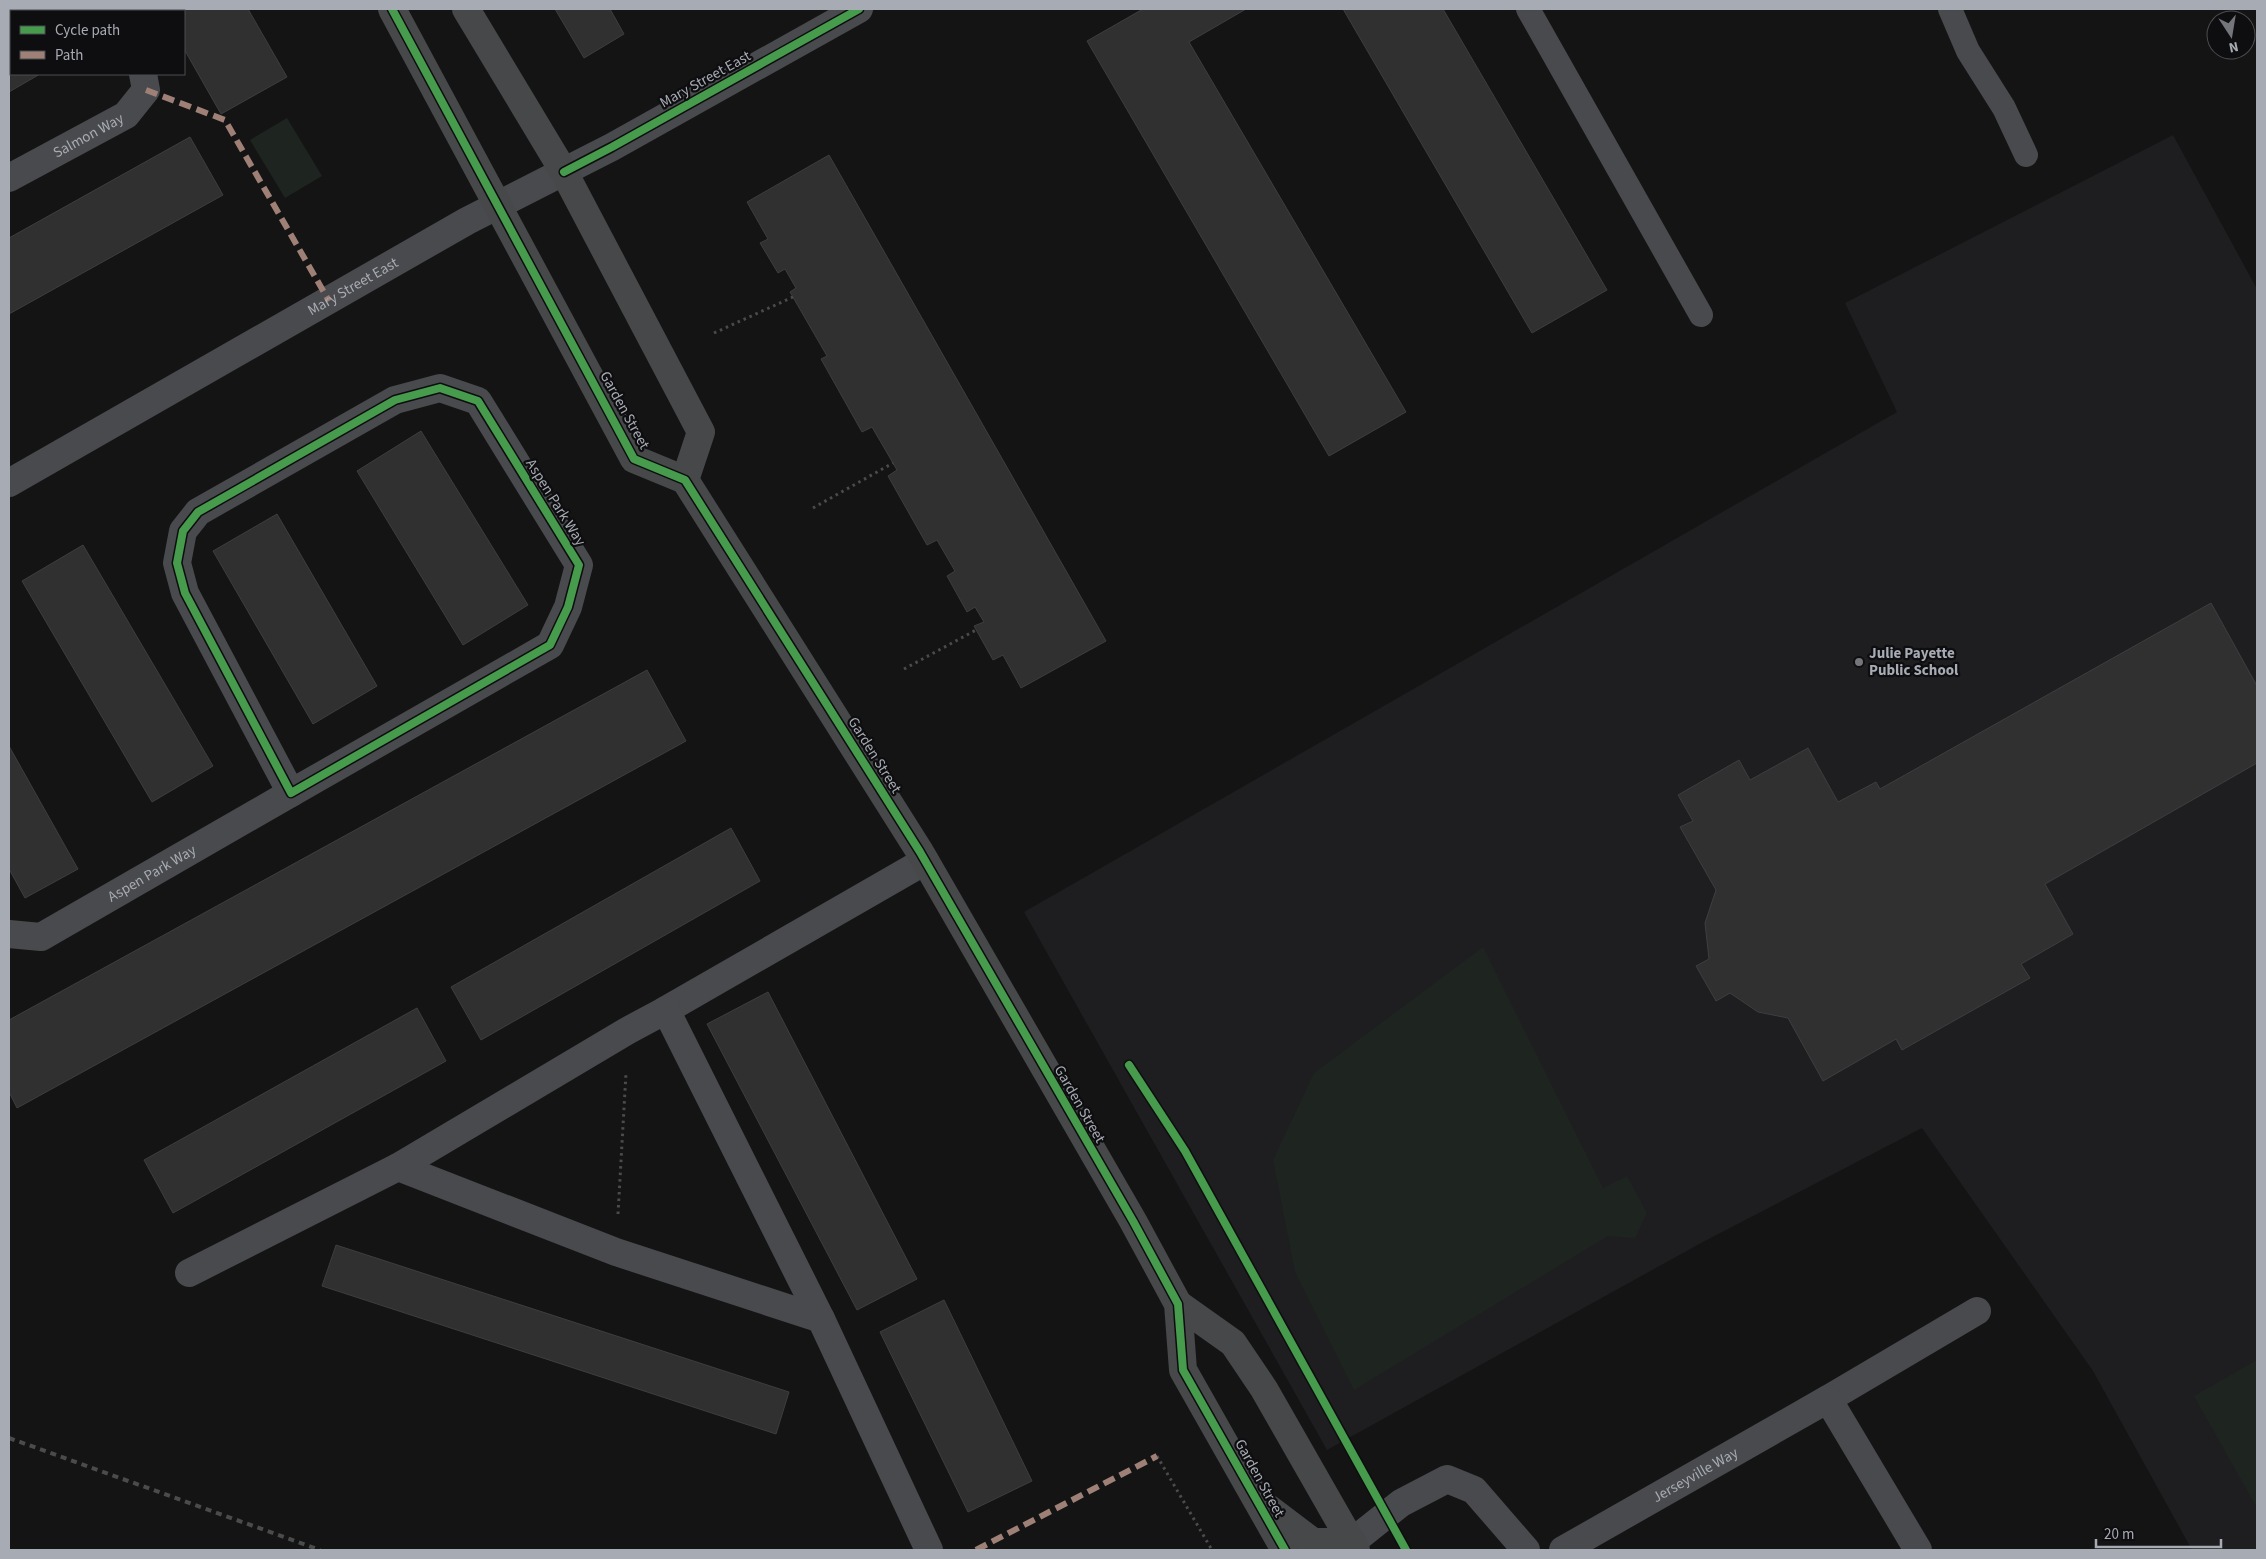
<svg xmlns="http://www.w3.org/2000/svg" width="2266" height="1559" font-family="'Source Sans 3',sans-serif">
<rect width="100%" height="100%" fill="#141414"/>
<polygon fill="#1e1e20" points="2173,135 2257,289 2257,1550 2192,1550 2093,1371 1922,1128 1701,1243 1327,1450 1024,912 1897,412 1845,303"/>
<g fill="#1e241f">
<polygon points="287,118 322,176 285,198 250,140"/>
<polygon points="1483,947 1603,1188 1627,1176 1647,1213 1635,1238 1608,1236 1354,1390 1295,1272 1273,1160 1314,1073"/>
<polygon points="2257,1360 2257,1508 2194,1396"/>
</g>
<g fill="#303031" stroke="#3d3e40">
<polygon points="161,9 248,9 287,77 221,114 184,49 184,11 162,11"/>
<polygon points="555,9 610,9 624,34 584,58"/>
<polygon points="1143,9 1246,9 1189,42 1406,412 1329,456 1087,41"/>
<polygon points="1343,9 1443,9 1607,290 1532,333"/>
<polygon points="11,31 11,74 40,74 9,92 9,33"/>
<polygon points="190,137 223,195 9,314 9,238"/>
<polygon points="829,155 1106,641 1021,688 1003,655 993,660 974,626 984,622 975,607 967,612 947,576 955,571 937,540 927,545 888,476 897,470 893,463 872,427 862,432 821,359 827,356 790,292 796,288 785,269 778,273 760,243 768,239 747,202"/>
<polygon points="421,431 528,605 463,645 357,471"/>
<polygon points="277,514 377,686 313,724 213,551"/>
<polygon points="83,545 213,766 152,802 22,581"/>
<polygon points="2211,603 2257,686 2257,763 2045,884 2073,934 2021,964 2030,978 1902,1050 1896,1039 1823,1081 1788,1018 1758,1012 1730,993 1716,1001 1696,966 1709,959 1705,923 1716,890 1680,827 1693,821 1678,795 1739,760 1750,780 1808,748 1838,802 1876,782 1880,789"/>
<polygon points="647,670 686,741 17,1108 9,1092 9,1020"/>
<polygon points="9,746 78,869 25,898 9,869"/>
<polygon points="731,828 760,881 481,1040 451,987"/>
<polygon points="768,992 917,1279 857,1310 707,1024"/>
<polygon points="417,1008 446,1061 173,1213 144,1160"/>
<polygon points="336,1245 789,1392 776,1434 322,1286"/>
<polygon points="944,1300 1032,1481 968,1512 880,1332"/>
</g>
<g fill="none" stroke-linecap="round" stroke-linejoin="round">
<g stroke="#4a4b4d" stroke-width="3" stroke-dasharray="2.5 4" stroke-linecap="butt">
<polyline points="714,333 793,297"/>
<polyline points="813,508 893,463"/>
<polyline points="904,669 976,630"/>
<polyline points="618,1214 626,1073"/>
<polyline points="1157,1456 1212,1550"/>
</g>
<g stroke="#494a4d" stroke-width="24">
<polyline points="1528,9 1701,315"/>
<polyline points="1950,9 1968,51 2004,108 2026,155"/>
</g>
<g stroke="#494a4d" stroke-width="28">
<polyline points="117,9 118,11"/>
<path id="s1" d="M9,178l117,-63 20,-25 -3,-16"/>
<polygon points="440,388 478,401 579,565 568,607 550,645 291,793 185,593 177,563 183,531 198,512 395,400"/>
<path id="s2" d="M9,483l458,-262 145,-74 247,-138"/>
<path id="s3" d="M9,934l32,3 250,-144"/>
<polyline points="666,1010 925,861"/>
<polyline points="398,1167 616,1252 821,1319"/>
<polyline points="189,1273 398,1167 627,1031 666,1010 821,1319 929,1550"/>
<polyline points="1828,1399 1977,1311"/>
<polyline points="1352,1542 1401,1503 1447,1479 1474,1490 1526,1550"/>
<path id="s4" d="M1563,1550l265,-151 90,151"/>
</g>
<g stroke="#47484a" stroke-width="28">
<polyline points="392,9 634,459 685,480 920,852 1133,1221 1178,1304 1183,1370 1285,1550"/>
<polyline points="466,9 564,172 701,432 685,480"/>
<polyline points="1178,1304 1233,1343 1264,1389 1356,1550"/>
<polyline points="1264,1505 1313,1542 1352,1542"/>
</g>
<polyline stroke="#4a4b4d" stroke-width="4" stroke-dasharray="6 5" stroke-linecap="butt" points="9,1438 320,1550"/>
<g stroke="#9e8076" stroke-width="6" stroke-dasharray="12 6" stroke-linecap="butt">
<polyline points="146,90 225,120 329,301"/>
<polyline points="976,1550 1157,1456"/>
</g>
<defs>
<g id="cycleway">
<polyline points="392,9 634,459 685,480 920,852 1133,1221 1178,1304 1183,1370 1285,1550"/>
<polyline points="564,172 612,147 859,9"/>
<polygon points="440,388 478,401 579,565 568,607 550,645 291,793 185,593 177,563 183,531 198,512 395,400"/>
<polyline points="1129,1065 1185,1151 1406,1550"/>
</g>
</defs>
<use href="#cycleway" stroke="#0e0e10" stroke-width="11"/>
<use href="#cycleway" stroke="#469c4c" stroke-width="8"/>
</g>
<circle fill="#74767b" stroke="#0e0e10" stroke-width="2" cx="1859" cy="662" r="5"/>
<g text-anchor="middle" stroke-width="4.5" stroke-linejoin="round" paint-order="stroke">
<g font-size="15" fill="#a7abb3" stroke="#0e0e10">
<text transform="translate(705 79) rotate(-29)" y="5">Mary Street East</text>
<text dy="5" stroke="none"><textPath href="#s1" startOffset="90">Salmon Way</textPath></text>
<text dy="5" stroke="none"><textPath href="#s2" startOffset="396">Mary Street East</textPath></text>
<text transform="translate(625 410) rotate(61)" y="5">Garden Street</text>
<text transform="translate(556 502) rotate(58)" y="5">Aspen Park Way</text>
<text transform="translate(875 755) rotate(58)" y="5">Garden Street</text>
<text dy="5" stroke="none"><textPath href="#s3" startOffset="160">Aspen Park Way</textPath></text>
<text transform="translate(1080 1104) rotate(60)" y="5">Garden Street</text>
<text dy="5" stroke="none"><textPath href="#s4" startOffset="152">Jerseyville Way</textPath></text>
<text transform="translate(1260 1478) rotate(61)" y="5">Garden Street</text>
</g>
<g font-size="15" font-weight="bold" fill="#a7abb3" stroke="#0e0e10" text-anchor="start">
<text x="1869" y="658">Julie Payette<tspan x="1869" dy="17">Public School</tspan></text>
</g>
</g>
<rect width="2266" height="1559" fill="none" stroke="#a7abb3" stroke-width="20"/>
<rect x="10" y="10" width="175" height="65" fill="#0e0e10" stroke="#4b4d51"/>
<rect x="20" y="26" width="25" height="8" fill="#469c4c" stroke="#4b4d51"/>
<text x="55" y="35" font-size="15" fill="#a7abb3">Cycle path</text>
<rect x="20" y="51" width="25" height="8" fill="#9e8076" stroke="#4b4d51"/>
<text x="55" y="60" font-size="15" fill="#a7abb3">Path</text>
<g transform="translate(2231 35) rotate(168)"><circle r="24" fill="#0e0e10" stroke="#4b4d51"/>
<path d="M0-4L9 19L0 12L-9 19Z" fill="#74767b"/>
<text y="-8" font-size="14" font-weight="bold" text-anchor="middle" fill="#a7abb3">N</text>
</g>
<path d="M2096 1539v8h125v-8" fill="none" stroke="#a7abb3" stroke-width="2.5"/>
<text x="2104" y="1539" font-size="15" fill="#a7abb3" stroke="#0e0e10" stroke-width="4" paint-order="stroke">20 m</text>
</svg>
